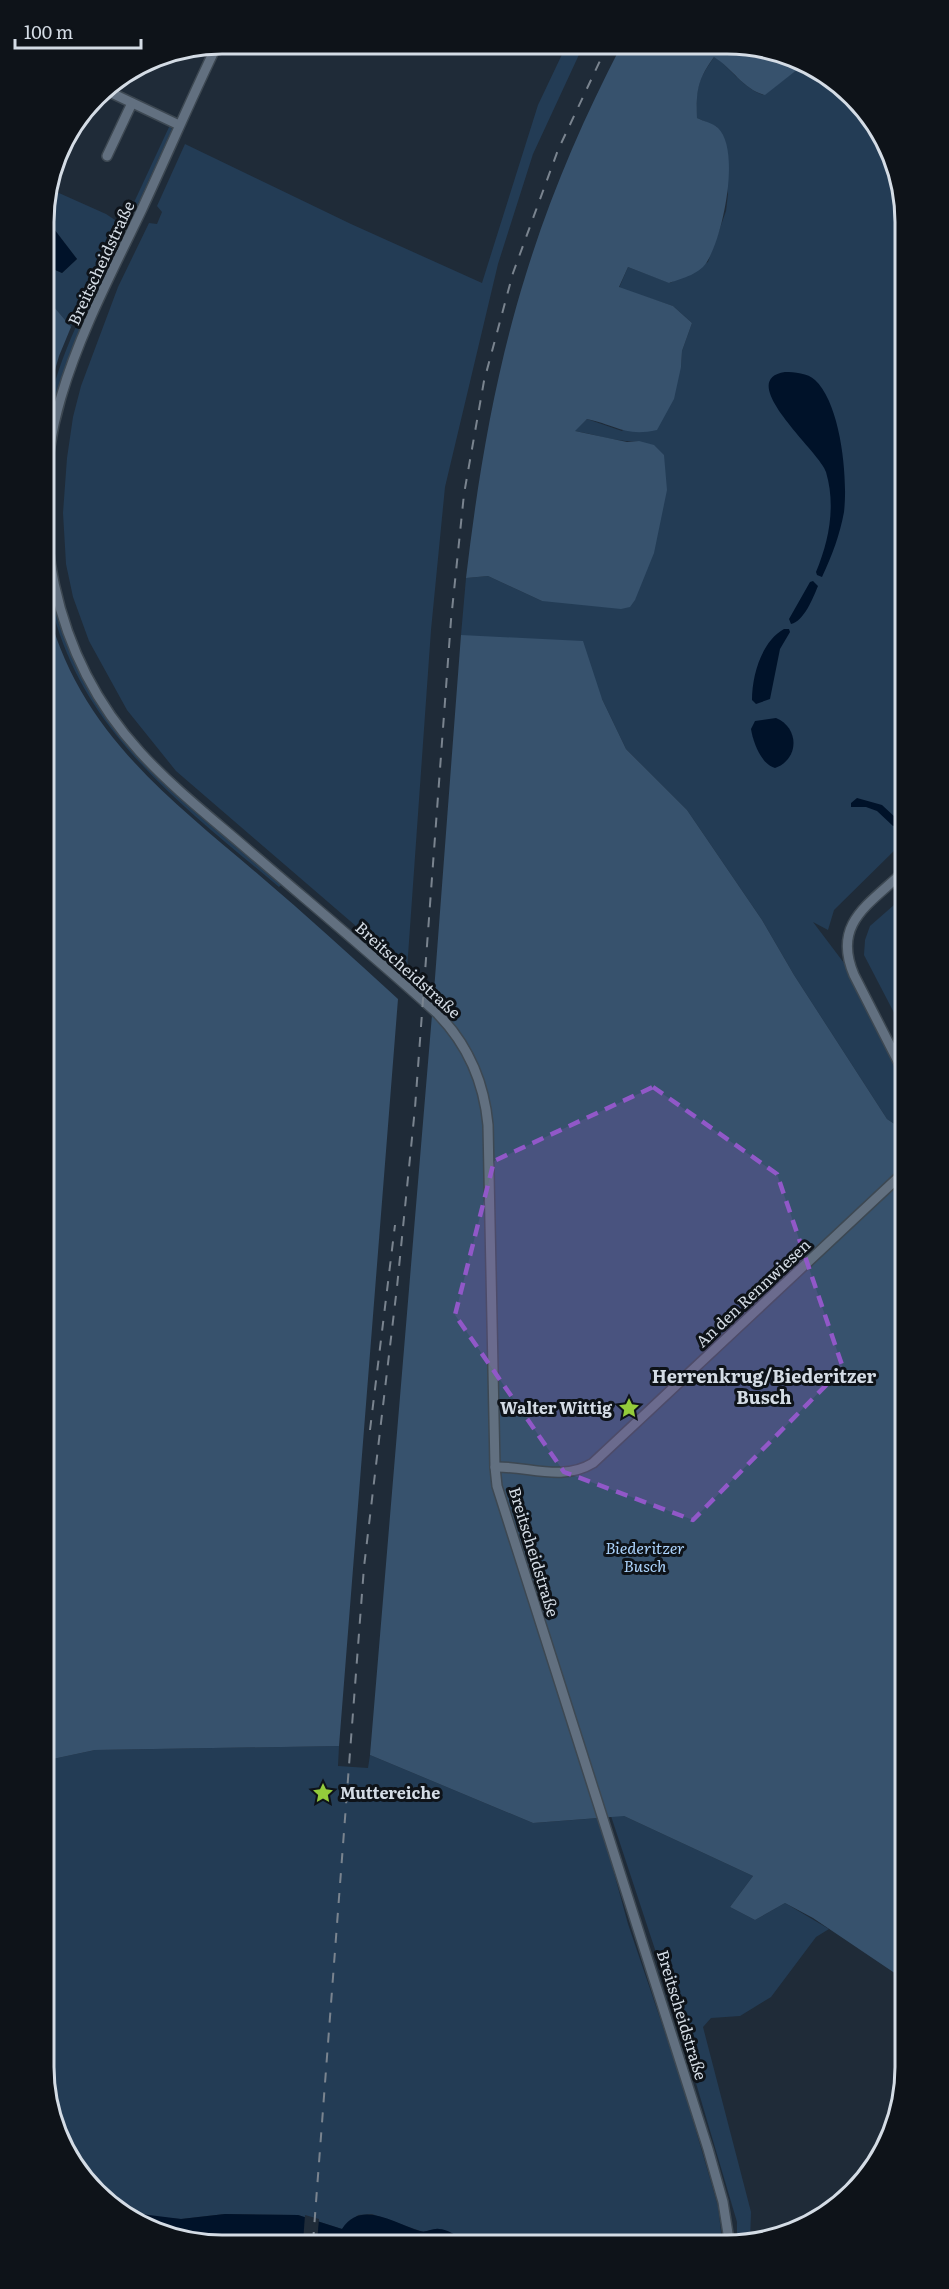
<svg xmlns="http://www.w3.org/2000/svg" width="949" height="2289" font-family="Literata,serif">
<rect width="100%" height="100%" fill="#1f2b38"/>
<g fill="#233c55">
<polygon points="566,46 583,46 533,154 498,264 445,487 431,630 407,970 176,771 127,710 89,641 73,597 66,564 63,513 67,458 73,417 81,386 118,287 149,223 157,224 162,212 157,206 185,144 351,224 482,283 538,105"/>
<path d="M715,56c15,13 31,34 49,39l43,-33 46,34 46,80 2,668 -67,66 -6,20 -15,-8 31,41 58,115v51l-15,-10 -93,-144 -32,-55 -75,-110 -61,-61 -24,-50 -141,-64 5,-57 22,-2 54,25 97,-160c-21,2 -43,-7 -65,-10l13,-12 35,12 59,-64 1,-16 10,-28 -19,-17 -54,-18 9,-21 42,16 38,-21 18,-51 2,-17 -11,-67 -20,-9c-1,-30 0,-37 18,-62z"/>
<polygon points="170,125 172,129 137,206 130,211"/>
<polygon points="50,189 106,214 118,222 71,327 44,295 44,265 62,273 77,259 44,216"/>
<path d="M120,233l3,1v4c-32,69 -66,137 -78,213 -1,-64 29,-120 55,-176 6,-13 10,-32 20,-42z"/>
<path d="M45,555c21,161 123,232 237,329l-3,3c-85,-72 -181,-142 -219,-252 -9,-26 -15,-51 -15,-80z"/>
<polygon points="902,898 902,1028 864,955 865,940 870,926"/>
<polygon points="339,1746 338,1766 368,1768 370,1755 533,1823 599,1818 628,1924 682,2083 718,2206 722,2240 464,2241 436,2229 423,2232 372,2214 358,2215 342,2229 298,2215 225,2214 181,2219 132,2215 104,2201 68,2156 50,2113 48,1760 95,1750"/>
<polygon points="611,1816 624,1816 753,1876 730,1907 755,1920 785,1903 829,1929 816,1937 771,1997 740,2016 711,2018 703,2027 751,2212 750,2240 737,2240 737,2222 670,1995"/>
</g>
<g fill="#37526d">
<path d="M621,46l140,1 46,15 -42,33c-21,-5 -33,-27 -51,-38 -16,22 -18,33 -17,61 6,3 16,5 21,10 23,22 5,107 -10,132 -7,14 -25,18 -39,23l-41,-16 -9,20 54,19 19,17 -10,28 -1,16 -7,32 -17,31c-32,7 -41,-5 -70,-11l-12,12 52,11 12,-1 15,4 10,10 3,35 -13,63 -19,47 -5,7 -9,2 -79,-8 -54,-25 -22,2c12,-102 29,-205 60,-304 24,-78 57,-155 95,-228z"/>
<polygon points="44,295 71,327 59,356 44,408"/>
<path d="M45,599c30,129 119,195 214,276 47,40 93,82 139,124l-59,747 -244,4 -47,10z"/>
<polygon points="461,635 583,641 602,699 626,749 687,810 762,920 794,975 887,1119 902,1129 905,1980 813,1918 785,1903 755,1920 730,1907 753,1876 624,1816 533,1823 370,1755 434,991"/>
</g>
<g fill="#001229">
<polygon points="44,216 77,259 62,273 44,265"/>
<path d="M785,372c9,0 23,1 30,8 26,24 33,98 29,132 -4,22 -12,44 -22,65l-5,-2 -1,-3c13,-31 20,-66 10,-100 -5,-19 -93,-92 -41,-100z"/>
<path d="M813,581l5,5c-5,12 -14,35 -27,38l-2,-5 21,-37z"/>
<path d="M784,629h5l1,3 -10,17 -10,50 -14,5 -4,-4c0,-24 9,-58 32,-71z"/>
<path d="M776,718c24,10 23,42 -1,50 -14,-4 -22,-26 -24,-39l4,-8z"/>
<polygon points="857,798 882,805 896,818 896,825 893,826 877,811 866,807 851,807 851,803"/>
<path d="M141,2214l40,5 44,-5 73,1 44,14c19,-30 53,-5 78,2 7,2 12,-3 19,-2 8,0 19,7 25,12h-136l-20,-3 -6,4h-114l-56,-27z"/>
</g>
<polygon fill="#1f2b38" points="305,2215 319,2219 317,2242 303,2242"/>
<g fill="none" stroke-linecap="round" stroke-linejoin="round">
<defs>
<g id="minor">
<path d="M217,45c-26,54 -50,110 -75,164 -29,61 -62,123 -81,188 -36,122 -8,260 79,355 30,33 65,61 99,90 66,57 134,113 199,172 30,31 46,67 50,111l7,342 2,19 211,663 15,53 6,38"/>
<polyline points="103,89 179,125"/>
<polyline points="107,156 132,103"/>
<path d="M902,873c-34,32 -70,51 -48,102l48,94"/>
<path d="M495,1467c33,-1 67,15 98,-4l309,-289"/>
</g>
</defs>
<use href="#minor" stroke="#3d4852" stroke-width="12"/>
<use href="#minor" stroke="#627080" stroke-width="9"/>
<g stroke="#7a848f" stroke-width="2" stroke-dasharray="10 10" stroke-linecap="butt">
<polyline points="370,1430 395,1225"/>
<polyline points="313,2242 364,1567 397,1287 415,1108 451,620 464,494 484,381 513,273 558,150 607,46"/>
</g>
</g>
<path fill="#9158c8" fill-opacity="0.2" stroke="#9158c8" stroke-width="4.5" stroke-dasharray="12 8" stroke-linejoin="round" d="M653,1087l124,87 66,194 -150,152 -129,-48 -109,-157 39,-154z"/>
<defs>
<symbol id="sight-bare" viewBox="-9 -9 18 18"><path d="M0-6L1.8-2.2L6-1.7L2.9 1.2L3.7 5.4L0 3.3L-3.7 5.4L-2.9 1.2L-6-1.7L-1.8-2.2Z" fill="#94cc3b" stroke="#0e1319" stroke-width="2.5" paint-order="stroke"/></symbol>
</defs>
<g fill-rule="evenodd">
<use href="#sight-bare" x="614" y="1393" width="30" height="30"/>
<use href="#sight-bare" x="308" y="1778" width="30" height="30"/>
</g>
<g text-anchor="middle" stroke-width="6" stroke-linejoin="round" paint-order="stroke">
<g font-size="16" fill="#d4dce5" stroke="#0e1319">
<text transform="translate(101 263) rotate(-65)" y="6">Breitscheidstraße</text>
<text transform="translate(408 970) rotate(42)" y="6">Breitscheidstraße</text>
<text transform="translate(753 1293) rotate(-43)" y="6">An den Rennwiesen</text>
<text transform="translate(534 1552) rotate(73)" y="6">Breitscheidstraße</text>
<text transform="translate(682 2015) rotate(73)" y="6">Breitscheidstraße</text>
</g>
<g font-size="16" font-weight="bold" fill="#d4dce5" stroke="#0e1319" text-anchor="end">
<text x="612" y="1414">Walter Wittig</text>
<text x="340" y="1799" text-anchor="start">Muttereiche</text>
</g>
<g font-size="16" font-style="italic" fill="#acd3fb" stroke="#0e1319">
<text x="645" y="1554">Biederitzer<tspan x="645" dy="18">Busch</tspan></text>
</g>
<g font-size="18" font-weight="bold" fill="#d4dce5" stroke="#0e1319">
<text x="764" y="1383">Herrenkrug/Biederitzer<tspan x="764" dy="21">Busch</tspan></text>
</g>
</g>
<path d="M0 0H949V2289H0ZM222 54H727A168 168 0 0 1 895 222V2067A168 168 0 0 1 727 2235H222A168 168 0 0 1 54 2067V222A168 168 0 0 1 222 54Z" fill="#0e1319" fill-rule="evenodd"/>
<path fill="none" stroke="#d4dce5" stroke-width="3" d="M222 54H727A168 168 0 0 1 895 222V2067A168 168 0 0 1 727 2235H222A168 168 0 0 1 54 2067V222A168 168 0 0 1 222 54Z"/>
<path d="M15 39v9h126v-9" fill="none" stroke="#d4dce5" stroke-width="3"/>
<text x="24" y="39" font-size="18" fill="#d4dce5" stroke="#0e1319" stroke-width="4.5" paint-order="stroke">100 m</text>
</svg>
